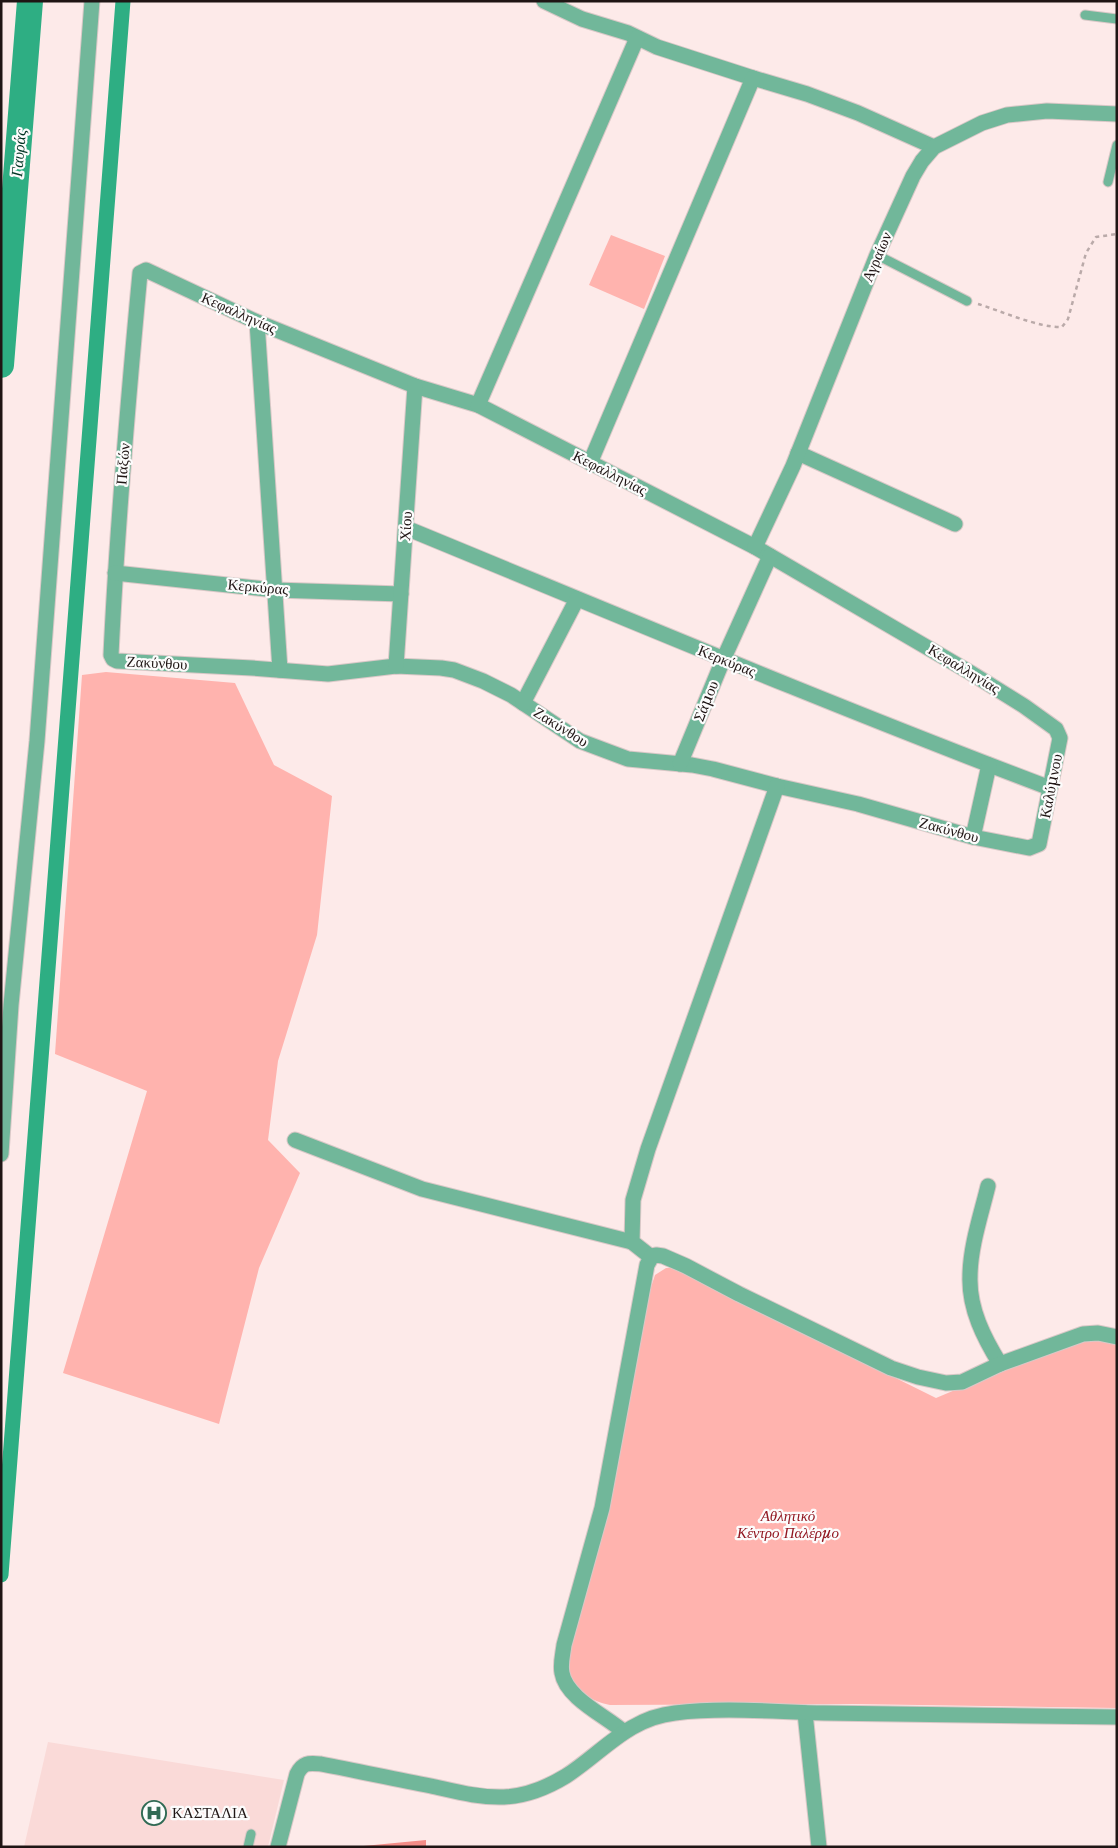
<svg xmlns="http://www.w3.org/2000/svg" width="1118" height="1848" font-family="'Libre Baskerville',serif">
<rect width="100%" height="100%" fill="#fdeae9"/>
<polygon fill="#fadad8" points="48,1742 284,1780 268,1847 24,1847"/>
<g fill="#ffb3ae">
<polygon points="611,235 665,256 644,309 589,285"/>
<polygon points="106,672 235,683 274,765 332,796 317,935 278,1061 268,1140 300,1173 259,1268 219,1424 63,1373 147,1091 55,1054 82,675"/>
<path d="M666,1268h8l262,130 138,-58 9,-2 34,4v366l-265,-4 -242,1c-16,-3 -39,-14 -42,-33 -2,-6 0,-14 1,-20l48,-183 33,-179 5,-15z"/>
</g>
<polygon fill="#f48c87" points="426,1840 426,1847 353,1847"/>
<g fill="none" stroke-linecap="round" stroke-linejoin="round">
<polyline stroke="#2eae83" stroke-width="15" points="1,1575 123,1"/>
<polyline stroke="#2eae83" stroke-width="26" points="1,365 30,1"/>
<defs>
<g id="service">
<polyline points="1085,15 1117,19"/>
<polyline points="1108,182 1117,145"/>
<polyline points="877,255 967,301"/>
<polyline points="248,1847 251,1834"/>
</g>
<g id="minor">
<polyline points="544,1 582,19 628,33 657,47 753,78 807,94 858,113 934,147"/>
<path d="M146,270l111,52 158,64 63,19 277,142 216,126 53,33 32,23 4,9 -21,106 -10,4 -56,-11 -115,-33 -81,-18 -64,-17 -21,-4 -64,-6 -48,-18 -69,-46 -28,-14 -29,-11 -13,-2 -45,-2 -68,8 -76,-6 -135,-7 -4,-2 -2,-4c6,-128 17,-255 29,-382z"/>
<polyline points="257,322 280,670"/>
<polyline points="478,405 637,38"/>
<polyline points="798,453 955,524"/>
<polyline points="590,463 753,78"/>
<path d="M406,528c214,88 427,178 644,260"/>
<polyline points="755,547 793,466 877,255 913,176 922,161 934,147 982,123 1007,115 1047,111 1117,114"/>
<polyline points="115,573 275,590 401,594"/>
<polyline points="396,666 415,386"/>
<polyline points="523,703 577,599"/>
<polyline points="680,764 723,660 770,556"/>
<polyline points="973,837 989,765"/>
<polyline points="295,1140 422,1189 632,1242"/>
<polyline points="1,1154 11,1005 37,741 92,1"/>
<path d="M988,1186c-7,29 -18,61 -18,91 -1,32 14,61 30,87"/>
<polyline points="651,1257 632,1242 633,1200 648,1149 777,786"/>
<polyline points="805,1713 819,1847"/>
<path d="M624,1732c-18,-16 -58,-34 -62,-59 -2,-9 1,-19 2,-28l38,-137 45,-243 5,-9 4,-1 7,1 23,10 53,28 152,74 27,9 28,6 16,-1 38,-18 83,-30 15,-1 19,4"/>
<path d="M278,1847l19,-73c6,-12 12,-11 24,-10 37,7 73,15 110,22 23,5 48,12 73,11 21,-1 44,-10 62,-21 36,-23 62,-58 109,-63 49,-6 99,-1 149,0 97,1 195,3 293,4"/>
</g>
</defs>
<use href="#service" stroke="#d9c8c7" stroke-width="11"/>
<use href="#minor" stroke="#d9c8c7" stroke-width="17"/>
<path stroke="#baaaa9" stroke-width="2.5" stroke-dasharray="4 4" stroke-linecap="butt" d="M978,304c23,7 61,24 84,23l6,-8 18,-66 10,-16 21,-3"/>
<use href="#service" stroke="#71b79a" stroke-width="9"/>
<use href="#minor" stroke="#71b79a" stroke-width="15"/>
</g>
<defs>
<symbol id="hospital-ring" viewBox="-11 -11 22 22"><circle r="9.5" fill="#fcfcfc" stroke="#306a54" stroke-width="1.5"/><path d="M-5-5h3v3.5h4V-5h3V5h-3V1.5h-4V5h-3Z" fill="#306a54"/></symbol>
</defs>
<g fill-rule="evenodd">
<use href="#hospital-ring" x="140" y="1799" width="28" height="28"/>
</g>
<g text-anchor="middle" stroke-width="4.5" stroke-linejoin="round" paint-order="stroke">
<g font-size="15" fill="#1f1514" stroke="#fcfcfc">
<text transform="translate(877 257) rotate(-67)" y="5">Αγραίων</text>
<text transform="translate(239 313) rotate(24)" y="5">Κεφαλληνίας</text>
<text transform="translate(123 464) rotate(-85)" y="5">Παξών</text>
<text transform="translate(610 473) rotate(27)" y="5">Κεφαλληνίας</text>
<text transform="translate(406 526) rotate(-86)" y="5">Χίου</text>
<text transform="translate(258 587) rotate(5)" y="5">Κερκύρας</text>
<text transform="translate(727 661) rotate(22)" y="5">Κερκύρας</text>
<text transform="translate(157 663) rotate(3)" y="5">Ζακύνθου</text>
<text transform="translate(964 669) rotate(31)" y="5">Κεφαλληνίας</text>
<text transform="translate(706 701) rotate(-68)" y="5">Σάμου</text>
<text transform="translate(561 727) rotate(32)" y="5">Ζακύνθου</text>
<text transform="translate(1051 786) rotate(-79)" y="5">Καλύμνου</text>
<text transform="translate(949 830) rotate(15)" y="5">Ζακύνθου</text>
</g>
<g font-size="15" font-style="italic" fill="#911620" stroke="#fcfcfc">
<text x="788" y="1521">Αθλητικό<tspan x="788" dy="17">Κέντρο Παλέρμο</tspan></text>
</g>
<g font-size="15" fill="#1f1514" stroke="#fcfcfc" text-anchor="start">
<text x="172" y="1818">ΚΑΣΤΑΛΙΑ</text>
</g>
<g font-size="16" font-style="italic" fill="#003524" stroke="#fcfcfc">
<text transform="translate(18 153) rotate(-85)" y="6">Γαυράς</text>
</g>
</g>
<rect width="1118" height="1848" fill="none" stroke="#1f1514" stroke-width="5"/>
</svg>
